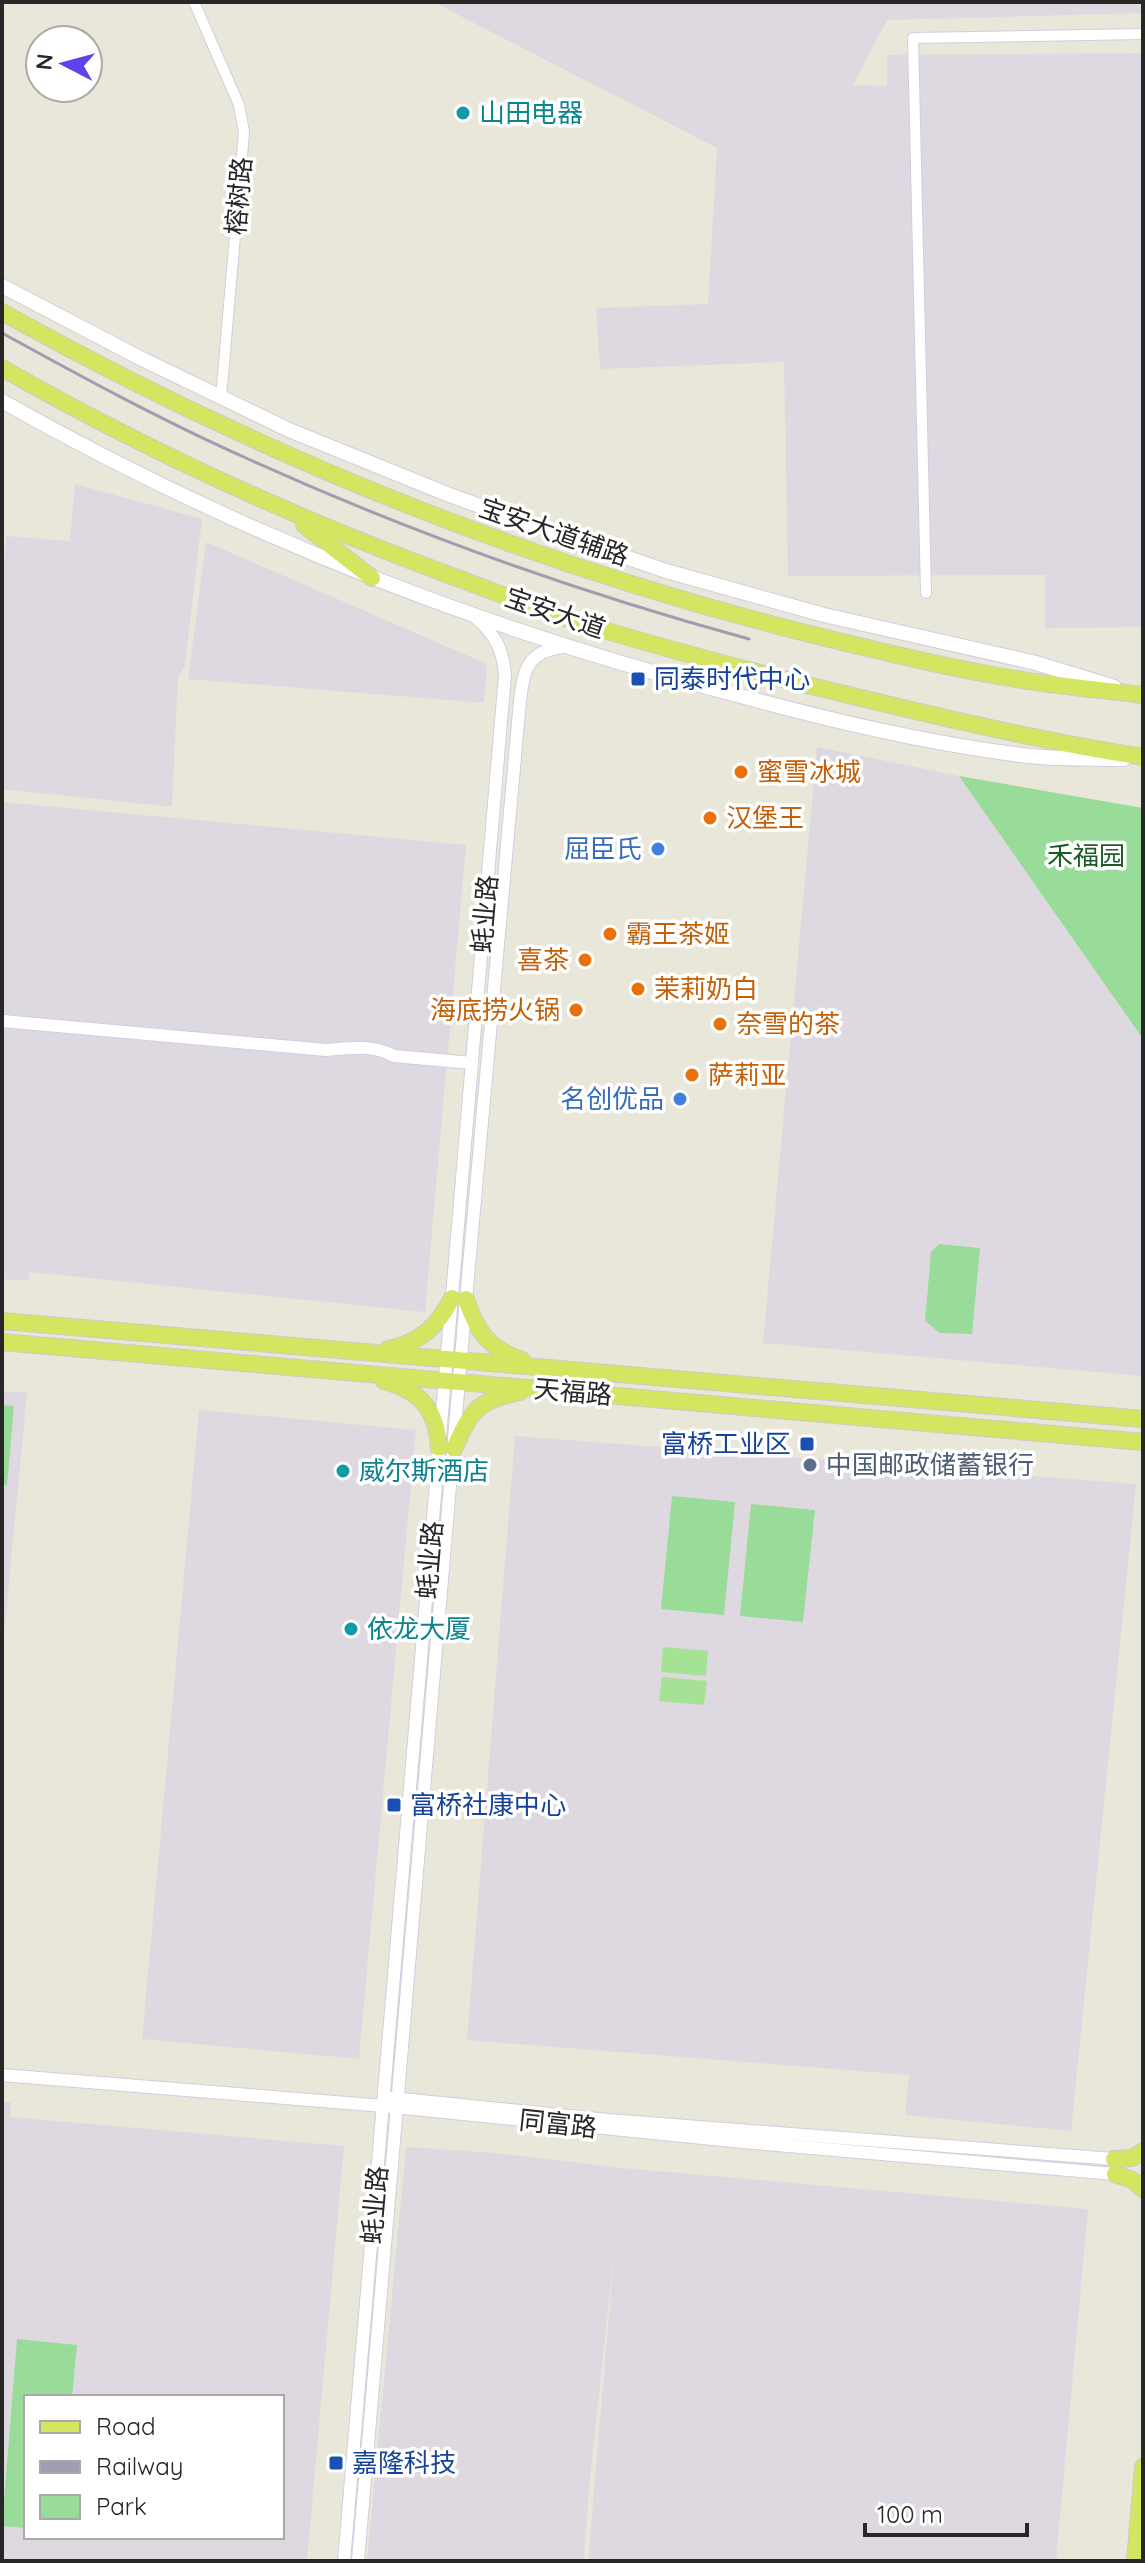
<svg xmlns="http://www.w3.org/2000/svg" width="1145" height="2563" font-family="Quicksand,'Noto Sans SC',sans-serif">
<rect width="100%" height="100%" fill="#e8e7d9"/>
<g fill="#ded9e1" fill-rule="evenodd">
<polygon points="433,2 1143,2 1143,13 887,20 853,85 887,86 887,55 1143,53 1143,627 1045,628 1045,575 788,576 784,362 600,369 596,308 708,304 717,148"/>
<polygon points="75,484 202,519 185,665 178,678 172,807 2,789 2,586 6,536 70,541"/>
<polygon points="206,542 487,664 484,703 188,679"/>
<polygon points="817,747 959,776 1143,1039 1143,1376 763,1343"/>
<polygon points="2,802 466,845 425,1312 30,1272 28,1281 2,1279"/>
<polygon points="2,1391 27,1393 2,1657"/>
<polygon points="199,1410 416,1430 359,2059 142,2039"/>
<polygon points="515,1436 1136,1484 1071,2131 905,2115 909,2075 467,2040"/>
<path d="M2,2101l9,1 -1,15 334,29 -37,415h-305zM26,2397h256v140h-256z"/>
<polygon points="406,2147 495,2153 622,2168 1088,2209 1056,2561 588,2561 615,2244 589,2488 584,2561 367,2561"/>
</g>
<g fill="#99dc9a">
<polygon points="959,776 1143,808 1143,1039"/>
<polygon points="939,1244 980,1248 972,1334 940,1333 925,1321 931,1252"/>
<polygon points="2,1405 14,1406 7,1485 2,1484"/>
<polygon points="672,1496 735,1502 724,1615 661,1609"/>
<polygon points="751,1504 815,1510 803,1622 740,1616"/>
<polygon points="17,2339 77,2345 72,2397 26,2397 26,2528 2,2526"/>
</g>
<g fill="#a6e295">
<polygon points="663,1647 708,1651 706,1676 661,1672"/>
<polygon points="662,1677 707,1681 704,1705 659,1701"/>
</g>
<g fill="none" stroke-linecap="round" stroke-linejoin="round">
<defs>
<g id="minor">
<polyline points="194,2 239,105 244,132 221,398"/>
<polyline points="926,593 913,38 1143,34"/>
</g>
<g id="tertiary">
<path d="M2,1021l324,29c22,-2 47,-6 68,6l78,7"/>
<polyline points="2,2075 384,2106 743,2142 1115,2174"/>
<polyline points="392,2098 608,2120 1114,2159"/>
<path d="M344,2561l161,-1886c-2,-27 -11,-42 -31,-59"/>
<path d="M358,2561l108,-1262 54,-598c4,-32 7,-49 42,-54"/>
</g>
<g id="secondary">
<polyline points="2,286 140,358 289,430 447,494 510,517 666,571 824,615 1036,663 1114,687"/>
<path d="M2,401c231,131 478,228 735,294 93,25 188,48 284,60 34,5 69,3 103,4"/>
</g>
<g id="primary">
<path d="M2,312c258,144 536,256 824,326 57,14 114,28 172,38 48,9 97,13 145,19"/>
<path d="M2,368c145,83 290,149 447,207 44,16 87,34 132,48 91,28 183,52 276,74 95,23 190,45 286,60"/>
<polyline points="304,525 372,578"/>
<path d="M466,1299c11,33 22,49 56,61"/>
<polyline points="2,1321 1143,1419"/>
<polyline points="2,1342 1143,1442"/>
<path d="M388,1349c32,-6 50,-23 64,-51"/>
<path d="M384,1381c37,10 53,29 55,67"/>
<path d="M454,1449c17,-38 23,-49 66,-57"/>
<polyline points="1114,2159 1132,2158 1143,2151"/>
<polyline points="1115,2174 1132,2180 1143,2189"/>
<polyline points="1135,2561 1143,2467"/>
</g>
</defs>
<use href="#minor" stroke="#d1cedf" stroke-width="12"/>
<use href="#tertiary" stroke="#d1cedf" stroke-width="14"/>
<use href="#secondary" stroke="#d1cedf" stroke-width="16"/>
<use href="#primary" stroke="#cbcbcb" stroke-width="18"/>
<use href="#minor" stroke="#fff" stroke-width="10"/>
<use href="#tertiary" stroke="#fff" stroke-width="12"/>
<use href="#secondary" stroke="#fff" stroke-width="14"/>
<use href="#primary" stroke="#d4e562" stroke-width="16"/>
<path stroke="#a19cb0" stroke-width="3" d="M2,333c80,44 161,88 244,125 163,74 331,134 503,181"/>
</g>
<g fill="#0f9aa8" stroke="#fff" stroke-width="3">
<circle cx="463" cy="113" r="8"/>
<circle cx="343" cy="1471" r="8"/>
<circle cx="351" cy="1629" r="8"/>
</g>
<g fill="#1a4fb4" stroke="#fff" stroke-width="3">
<rect x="630" y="671" width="16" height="16" rx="4"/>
<rect x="799" y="1436" width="16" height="16" rx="4"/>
<rect x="386" y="1797" width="16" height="16" rx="4"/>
<rect x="328" y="2455" width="16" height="16" rx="4"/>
</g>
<g fill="#e8710a" stroke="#fff" stroke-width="3">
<circle cx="741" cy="772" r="8"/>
<circle cx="710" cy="818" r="8"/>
<circle cx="610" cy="934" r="8"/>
<circle cx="585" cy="960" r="8"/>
<circle cx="638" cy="989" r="8"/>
<circle cx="576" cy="1010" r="8"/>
<circle cx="720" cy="1024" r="8"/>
<circle cx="692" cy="1075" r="8"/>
</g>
<g fill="#3f7fe0" stroke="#fff" stroke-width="3">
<circle cx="658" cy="849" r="8"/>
<circle cx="680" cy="1099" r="8"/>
</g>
<circle fill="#5c6f8a" stroke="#fff" stroke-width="3" cx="810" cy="1465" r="8"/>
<g text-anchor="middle" stroke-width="7" stroke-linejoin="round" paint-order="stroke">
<g font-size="26" fill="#0d838f" stroke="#fff" text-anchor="start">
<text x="479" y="122">山田电器</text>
<text x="359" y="1480">威尔斯酒店</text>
<text x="367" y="1638">依龙大厦</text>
</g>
<g font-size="26" fill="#272727" stroke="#fff">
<text transform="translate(239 196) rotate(-85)" y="9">榕树路</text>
<text transform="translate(554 532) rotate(19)" y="9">宝安大道辅路</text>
<text transform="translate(555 613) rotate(19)" y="9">宝安大道</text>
<text transform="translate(485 914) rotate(-85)" y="9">蚝业路</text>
<text transform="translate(573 1392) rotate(5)" y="9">天福路</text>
<text transform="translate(430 1560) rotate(-85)" y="9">蚝业路</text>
<text transform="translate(558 2124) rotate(6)" y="9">同富路</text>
<text transform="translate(375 2205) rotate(-85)" y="9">蚝业路</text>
</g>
<g font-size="26" fill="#164399" stroke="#fff" text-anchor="start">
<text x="654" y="688">同泰时代中心</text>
<text x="791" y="1453" text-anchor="end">富桥工业区</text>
<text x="410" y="1814">富桥社康中心</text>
<text x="352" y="2472">嘉隆科技</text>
</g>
<g font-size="26" fill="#c56008" stroke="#fff" text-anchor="start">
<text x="757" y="781">蜜雪冰城</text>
<text x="726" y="827">汉堡王</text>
<text x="626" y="943">霸王茶姬</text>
<text x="569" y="969" text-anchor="end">喜茶</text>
<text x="654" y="998">茉莉奶白</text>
<text x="560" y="1019" text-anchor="end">海底捞火锅</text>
<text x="736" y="1033">奈雪的茶</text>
<text x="708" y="1084">萨莉亚</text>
</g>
<g font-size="26" fill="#366cbe" stroke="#fff" text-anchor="end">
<text x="642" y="858">屈臣氏</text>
<text x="664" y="1108">名创优品</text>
</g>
<g font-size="26" fill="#1e5c27" stroke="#fff">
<text x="1086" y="865">禾福园</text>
</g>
<g font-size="26" fill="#4e5e75" stroke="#fff" text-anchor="start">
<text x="826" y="1474">中国邮政储蓄银行</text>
</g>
</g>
<rect width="1145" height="2563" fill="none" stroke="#272727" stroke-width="8"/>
<rect x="24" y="2395" width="260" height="144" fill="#ffffff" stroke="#a9a9a9" stroke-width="2"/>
<rect x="40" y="2421" width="40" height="12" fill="#d4e562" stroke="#a9a9a9" stroke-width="2"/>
<text x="96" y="2435" font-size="24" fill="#272727">Road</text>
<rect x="40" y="2461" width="40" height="12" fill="#a19cb0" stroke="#a9a9a9" stroke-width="2"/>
<text x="96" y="2475" font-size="24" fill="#272727">Railway</text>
<rect x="40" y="2495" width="40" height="24" fill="#99dc9a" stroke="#a9a9a9" stroke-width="2"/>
<text x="96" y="2515" font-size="24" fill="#272727">Park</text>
<g transform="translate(64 64) rotate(276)"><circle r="38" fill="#ffffff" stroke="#a9a9a9" stroke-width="2"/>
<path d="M0-6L14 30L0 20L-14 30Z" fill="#6043eb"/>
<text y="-12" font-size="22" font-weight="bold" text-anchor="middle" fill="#272727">N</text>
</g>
<path d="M865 2523v12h162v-12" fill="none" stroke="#272727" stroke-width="4"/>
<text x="877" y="2523" font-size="24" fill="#272727" stroke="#ffffff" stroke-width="6" paint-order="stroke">100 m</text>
</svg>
